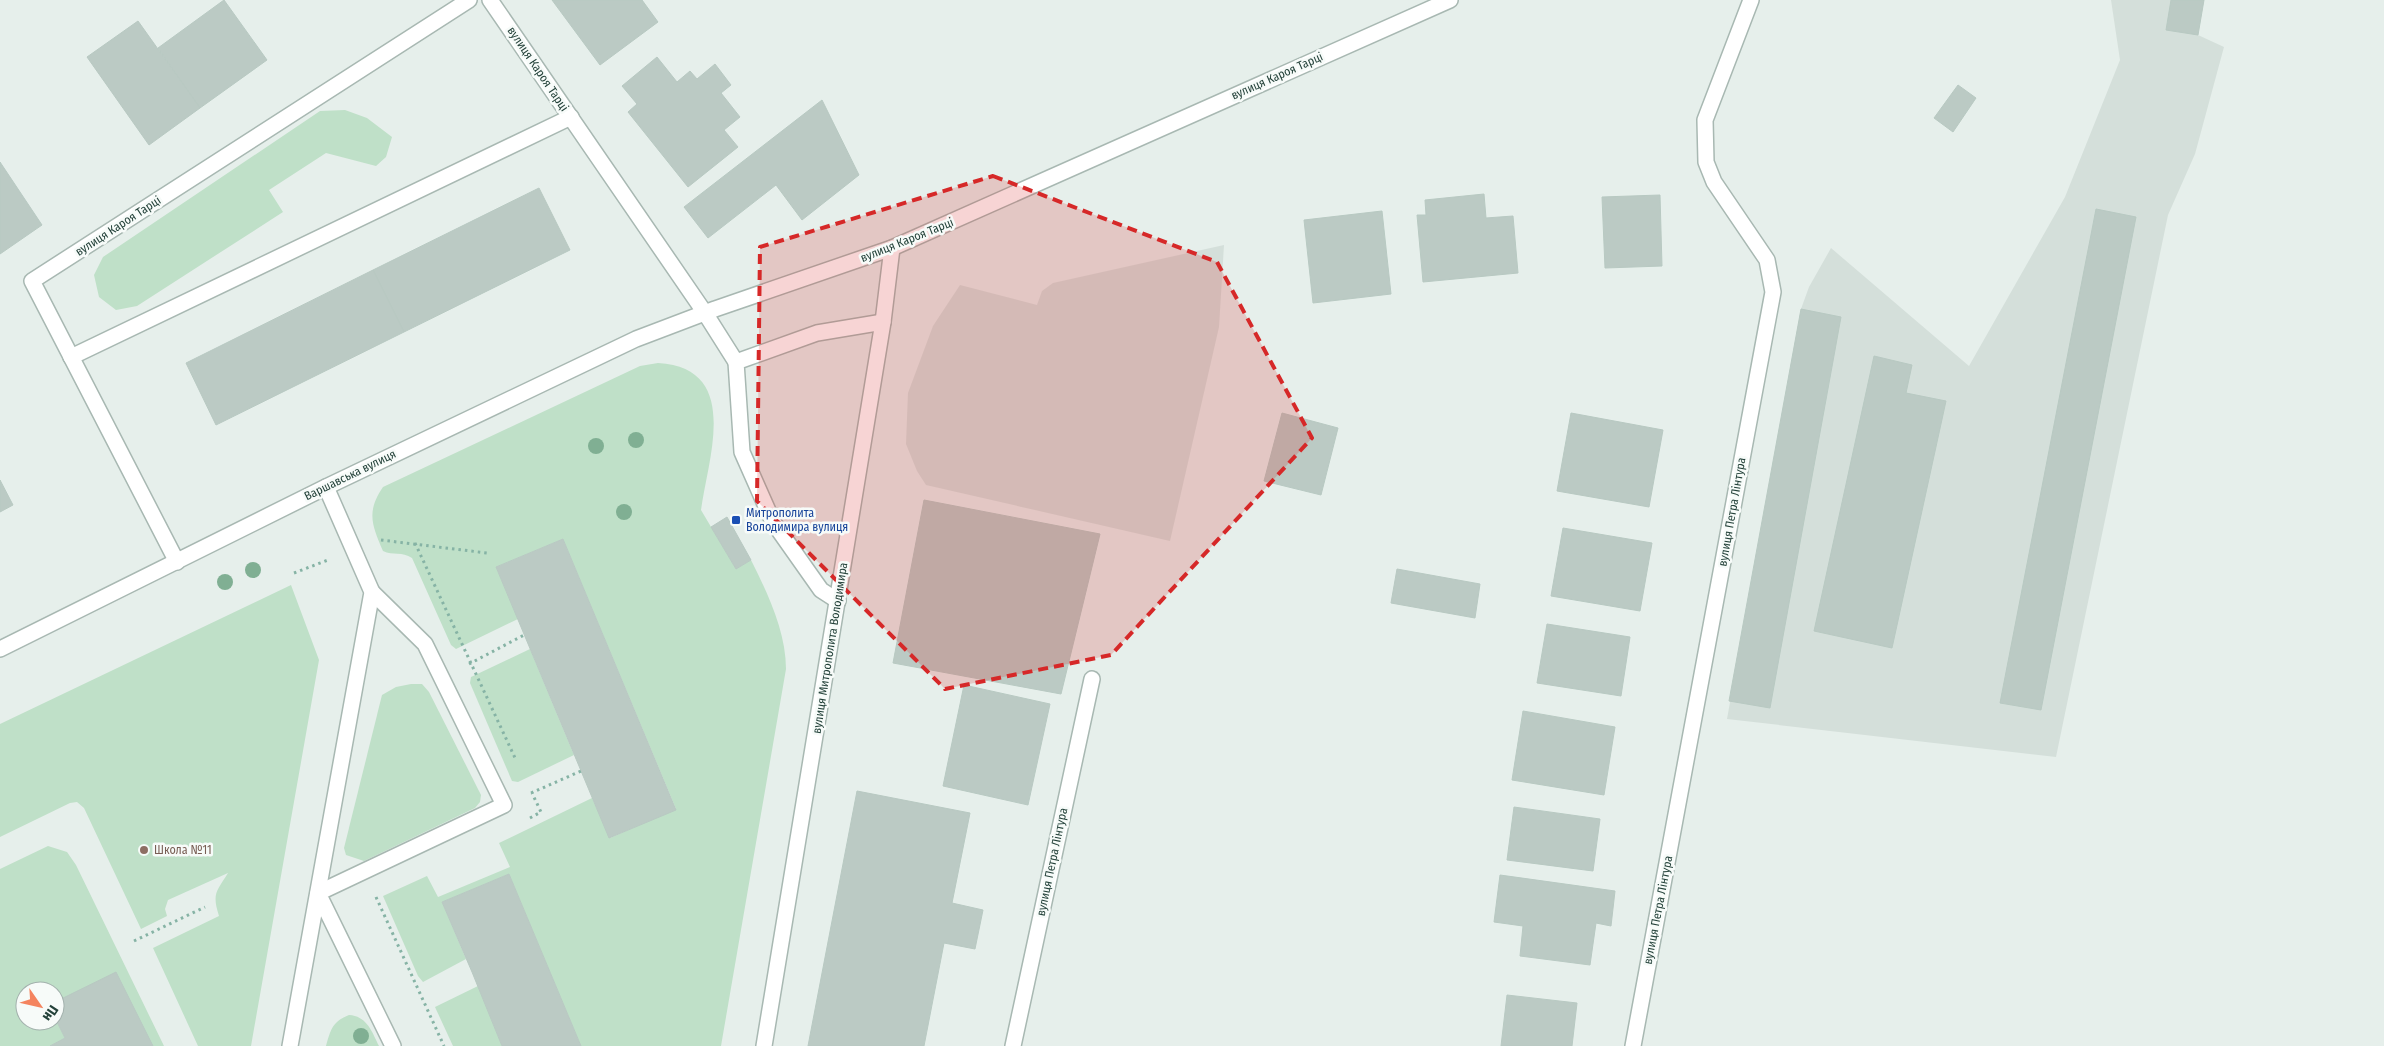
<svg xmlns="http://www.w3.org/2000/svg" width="2384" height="1046" font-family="'Fira Sans Condensed',sans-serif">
<rect width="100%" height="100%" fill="#e6efeb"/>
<g fill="#d4dfda">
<polygon points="2111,0 2204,0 2198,35 2224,47 2195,154 2168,215 2056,757 1727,719 1801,309 1809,287 1831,248 1969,366 2065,197 2120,60"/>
<polygon points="1224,245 1219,327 1170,541 926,485 917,471 906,444 908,393 933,326 960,285 1037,305 1042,291 1053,283"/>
</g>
<g fill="#bfe0c8">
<polygon points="345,110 367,118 392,137 386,157 376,166 326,153 269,190 283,212 137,306 116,310 99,297 94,275 103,257 320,111"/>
<path d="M658,363c84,5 50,95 43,147l35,59 15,-9c17,34 35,72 35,109l-65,377h-140l-72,-172 -67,28 24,57 -43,23 -5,-6 -35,-80 44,-20 11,21 72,-30 -11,-24 93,-45 18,40 66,-29 -113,-270 -67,28 22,52 -62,30 -5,-4 -39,-87c-10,-7 -19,-2 -29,-7 -11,-26 -17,-39 0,-64l257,-121z"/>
<path d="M291,585l28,75 -68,386h-53l-45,-98 66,-32c-7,-22 -3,-24 9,-43l-60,27 -3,9 2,7 -26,13 -57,-121 -7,-6 -7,1 -70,34v-113z"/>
<polygon points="530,649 574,755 518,782 512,781 470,683 471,677"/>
<polygon points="411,684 422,684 429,692 481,795 480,802 475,808 364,861 346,855 344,848 382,695 396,687"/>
<polygon points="48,846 67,852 76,865 164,1046 153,1046 55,1002 55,991 25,991 25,1021 55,1021 55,1018 65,1038 50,1046 0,1046 0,869"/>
<polygon points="478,986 502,1046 453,1046 435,1007"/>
<path d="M349,1015c18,1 23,17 30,31h-53c5,-17 6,-24 23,-31z"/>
</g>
<g fill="#bbcac4" stroke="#b8c9c2">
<polygon points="224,0 267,60 200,108 158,48"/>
<polygon points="552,0 642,0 658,22 600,65"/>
<polygon points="2171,0 2204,0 2198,35 2166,30"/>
<polygon points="138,21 200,108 149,145 87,57"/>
<polygon points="657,57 677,82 690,71 697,79 715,64 731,85 721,93 740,117 724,130 738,147 688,187 628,112 637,104 622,86"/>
<polygon points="1958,85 1976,98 1953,132 1934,118"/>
<polygon points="822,100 859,175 802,220 776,185 708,238 684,207"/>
<polygon points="0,162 42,225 0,254"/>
<polygon points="539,188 570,250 404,332 373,270"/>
<polygon points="1484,194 1486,218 1513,216 1518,273 1423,282 1417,215 1426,215 1425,200"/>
<polygon points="1660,195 1662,266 1605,268 1602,197"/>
<polygon points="2096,209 2136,217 2041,710 2000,703"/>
<polygon points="1382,211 1391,294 1313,303 1304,220"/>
<polygon points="373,270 404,332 216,425 186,363"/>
<polygon points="1801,309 1841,317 1770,708 1729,701"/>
<polygon points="1874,356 1912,365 1906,393 1946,401 1892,648 1814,631"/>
<polygon points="1282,413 1338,428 1321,495 1264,481"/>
<polygon points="1571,413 1663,430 1649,507 1557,491"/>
<polygon points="0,480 13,505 0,512"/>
<polygon points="924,500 1100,534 1061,694 893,663"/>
<polygon points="727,517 751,560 736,569 711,527"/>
<polygon points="1563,528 1652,543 1640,611 1551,596"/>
<polygon points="563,539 676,810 609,838 496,567"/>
<polygon points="1397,569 1480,584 1475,618 1391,603"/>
<polygon points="1547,624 1630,637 1621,696 1537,683"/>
<polygon points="964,685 1050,704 1028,805 943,786"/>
<polygon points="1523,711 1615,727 1604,795 1512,780"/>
<polygon points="857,791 970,813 952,903 983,910 975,949 944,943 924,1046 808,1046"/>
<polygon points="1514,807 1600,819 1593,871 1507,860"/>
<polygon points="509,874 581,1046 502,1046 472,972 442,902"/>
<polygon points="1500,875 1615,891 1611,926 1596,923 1590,965 1520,956 1523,926 1494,922"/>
<polygon points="116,972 153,1046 50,1046 65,1038 55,1018 55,1002"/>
<polygon points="1507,995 1577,1003 1572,1046 1501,1046"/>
</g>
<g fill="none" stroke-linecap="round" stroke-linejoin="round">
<defs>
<g id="minor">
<polyline points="490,0 705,313 736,362"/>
<polyline points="71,357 571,117"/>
<polyline points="177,562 32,281 469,0"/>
<polyline points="372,592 425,644 504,805 318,893 393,1046"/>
<polyline points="838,601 821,590 773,522 742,452 736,362 817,333 883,322"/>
<polyline points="0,649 326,487 636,339 715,309 892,248 1450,0"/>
<polyline points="290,1046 372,592 326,487"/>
<polyline points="764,1046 883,322 892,248"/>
<polyline points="1013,1046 1092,679"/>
<polyline points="1633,1046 1773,292 1767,260 1714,182 1706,162 1705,120 1751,0"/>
</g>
</defs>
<use href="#minor" stroke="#a8b8b2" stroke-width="18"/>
<g stroke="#86b3a5" stroke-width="3" stroke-dasharray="2.5 4" stroke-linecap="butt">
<polyline points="381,540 487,553"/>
<polyline points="415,543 516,760"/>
<polyline points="294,573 328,560"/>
<polyline points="469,664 524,635"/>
<polyline points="531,793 581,771"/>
<polyline points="530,818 541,812 532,793"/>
<polyline points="376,897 444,1046"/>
<polyline points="134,941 205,907"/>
</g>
<use href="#minor" stroke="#fff" stroke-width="15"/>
</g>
<g fill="#80af93">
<circle cx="636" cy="440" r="8"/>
<circle cx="596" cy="446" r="8"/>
<circle cx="624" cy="512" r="8"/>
<circle cx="253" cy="570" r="8"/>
<circle cx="225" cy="582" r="8"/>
<circle cx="361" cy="1036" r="8"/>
</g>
<path fill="#d62828" fill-opacity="0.2" stroke="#d62828" stroke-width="4" stroke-dasharray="10 6" stroke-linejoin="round" d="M993,176l224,86 95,176 -201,217 -166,34 -188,-188 3,-254z"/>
<rect fill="#1a4fb4" stroke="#f7fbf9" stroke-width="2" x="731" y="515" width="10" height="10" rx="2.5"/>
<circle fill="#8d6e63" stroke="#f7fbf9" stroke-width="2" cx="144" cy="850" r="5"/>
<g text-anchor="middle" stroke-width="5" stroke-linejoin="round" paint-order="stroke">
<g font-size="12" fill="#24423a" stroke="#f7fbf9">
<text transform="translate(538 69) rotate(56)" y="4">вулиця Кароя Тарці</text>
<text transform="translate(1277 76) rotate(-24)" y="4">вулиця Кароя Тарці</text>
<text transform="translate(118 226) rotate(-33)" y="4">вулиця Кароя Тарці</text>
<text transform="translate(907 240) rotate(-22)" y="4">вулиця Кароя Тарці</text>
<text transform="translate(350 475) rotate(-26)" y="4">Варшавська вулиця</text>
<text transform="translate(1732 512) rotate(-80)" y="4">вулиця Петра Лінтура</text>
<text transform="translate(830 648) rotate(-81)" y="4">вулиця Митрополита Володимира</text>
<text transform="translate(1052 862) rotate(-78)" y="4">вулиця Петра Лінтура</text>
<text transform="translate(1658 910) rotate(-79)" y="4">вулиця Петра Лінтура</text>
</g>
<g font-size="12" fill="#164399" stroke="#f7fbf9" text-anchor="start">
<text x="746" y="517">Митрополита<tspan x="746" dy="14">Володимира вулиця</tspan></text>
</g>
<g font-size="12" fill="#785e54" stroke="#f7fbf9" text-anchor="start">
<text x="154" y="854">Школа №11</text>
</g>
</g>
<g transform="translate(40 1006) rotate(124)"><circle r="24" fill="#f7fbf9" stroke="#a3b1ad"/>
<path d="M0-4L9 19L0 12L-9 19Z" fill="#f4845f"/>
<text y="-8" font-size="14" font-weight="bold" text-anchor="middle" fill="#24423a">Пн</text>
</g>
</svg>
